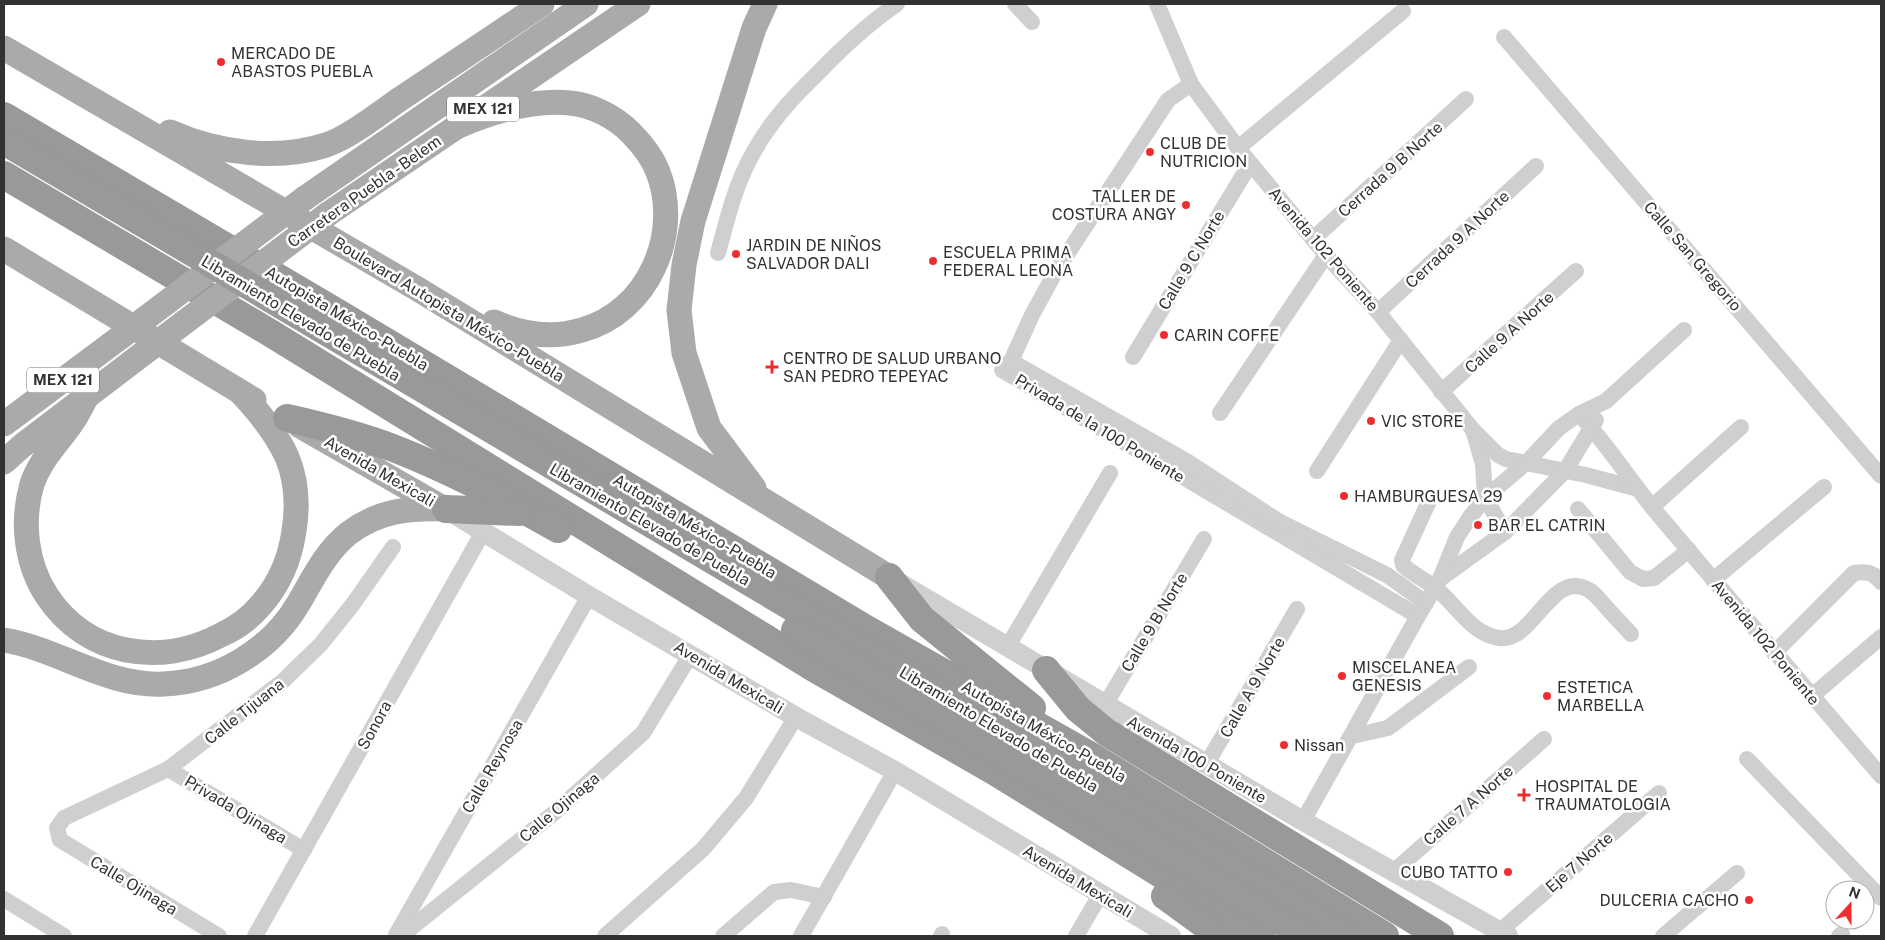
<svg xmlns="http://www.w3.org/2000/svg" width="1885" height="940" font-family="'Public Sans',sans-serif">
<rect width="100%" height="100%" fill="#fff"/>
<g fill="none" stroke-linecap="round" stroke-linejoin="round">
<g stroke="#cfcfcf" stroke-width="16">
<polyline points="1015,4 1032,22"/>
<polyline points="1157,4 1191,84 1238,148 1326,255 1378,312 1473,430 1498,455 1506,459 1586,475 1638,489"/>
<polyline points="1504,37 1881,476"/>
<polyline points="1191,84 1168,100 1056,271 1032,315 1011,361 1002,370 1418,616"/>
<polyline points="1238,148 1403,11"/>
<polyline points="1313,239 1466,99"/>
<path d="M718,253c9,-33 17,-68 34,-98 17,-32 41,-58 67,-83 24,-25 49,-48 78,-68"/>
<polyline points="1378,312 1536,166"/>
<polyline points="1133,357 1250,164"/>
<polyline points="1011,361 1188,462 1280,522 1387,575 1426,603"/>
<polyline points="1441,392 1576,271"/>
<polyline points="1220,413 1326,255"/>
<path d="M1579,414c29,31 51,67 78,99 74,88 149,176 224,263"/>
<polyline points="1473,430 1483,464 1485,498 1505,532"/>
<polyline points="1317,471 1401,340"/>
<path d="M1430,499l-28,61 1,5c9,9 21,14 31,22 22,16 36,47 65,51 35,5 52,-70 90,-48 4,2 8,7 11,10 10,12 21,23 31,34"/>
<polyline points="1652,507 1741,427"/>
<polyline points="1578,509 1630,572 1643,579 1654,578 1689,550"/>
<polyline points="1440,579 1505,532 1565,471 1596,420"/>
<polyline points="1713,580 1824,487"/>
<polyline points="1008,646 1110,473"/>
<path d="M1774,653l80,-80c12,-2 19,-1 27,9"/>
<polyline points="1812,696 1881,637"/>
<polyline points="1105,705 1204,539"/>
<polyline points="1352,736 1388,728 1469,667"/>
<polyline points="1747,759 1881,898"/>
<polyline points="1206,765 1297,609"/>
<polyline points="168,769 304,850"/>
<polyline points="1303,821 1418,616 1440,579 1457,537 1470,517 1485,498 1527,462 1559,428 1579,414 1606,401 1684,330"/>
<polyline points="1393,872 1544,739"/>
<polyline points="4,899 64,936"/>
<polyline points="1500,931 1659,793"/>
<polyline points="396,935 589,596"/>
<polyline points="219,936 60,840 57,828 64,818 168,769 283,681 321,644 353,604 393,547"/>
<polyline points="255,936 483,532 483,521"/>
<polyline points="401,936 554,813 643,733 691,654"/>
<polyline points="605,936 703,849 746,798 796,717"/>
<polyline points="723,936 774,892 791,890 824,897"/>
<polyline points="801,936 895,771"/>
<polyline points="941,936 942,934"/>
<polyline points="1076,936 1100,895"/>
<polyline points="1663,936 1737,873"/>
<polyline points="1839,936 1842,934"/>
</g>
<g stroke="#cfcfcf" stroke-width="20">
<polyline points="446,509 589,596 796,717 895,771 1171,936"/>
<polyline points="898,582 1303,821 1508,936"/>
</g>
<g stroke="#aaa" stroke-width="25">
<polyline points="4,48 416,288 889,577"/>
<path d="M456,127c35,-15 75,-28 114,-24 22,2 45,14 60,29 12,12 22,24 28,40 24,62 -10,140 -76,158 -30,9 -59,5 -88,-8"/>
<path d="M170,132c47,21 107,29 156,13 22,-7 54,-32 74,-46 48,-32 95,-63 142,-95"/>
<polyline points="305,198 586,4"/>
<polyline points="328,214 638,4"/>
<polyline points="4,249 254,400"/>
<path d="M86,398c-5,9 -9,18 -15,26 -14,20 -31,36 -39,60 -11,38 -6,80 15,112 40,60 113,71 174,39 15,-7 29,-17 39,-29 19,-21 30,-47 34,-75 4,-25 3,-50 -7,-74 -11,-24 -28,-45 -46,-64"/>
<polyline points="4,424 122,336"/>
<polyline points="300,426 443,508"/>
<polyline points="4,462 23,445 149,349"/>
<polyline points="754,488 709,428 684,353 679,310 684,265 693,221 754,28 765,4"/>
<path d="M4,640c55,9 102,47 160,44 54,-2 107,-34 134,-80 15,-25 27,-52 51,-71 31,-23 60,-25 97,-24"/>
</g>
<g stroke="#999" stroke-width="28">
<polyline points="4,116 333,310 868,630 1091,756 1385,936"/>
<polyline points="4,175 272,334 814,668 994,771 1261,936"/>
<path d="M287,418c36,8 71,17 106,30 57,22 112,51 165,81"/>
<polyline points="446,509 519,512"/>
<polyline points="889,577 922,619 1032,708"/>
<polyline points="1046,670 1078,709 1106,732 1440,936"/>
<polyline points="1165,896 1220,936"/>
</g>
<g stroke="#aaa" stroke-width="25">
<polyline points="122,336 305,198"/>
<polyline points="149,349 328,214"/>
</g>
<g stroke="#999" stroke-width="28">
<polyline points="4,141 1348,936"/>
<polyline points="795,630 1305,936"/>
</g>
</g>
<g fill="#f12c2f" stroke="#fff" stroke-width="2">
<circle cx="221" cy="62" r="5"/>
<circle cx="1150" cy="152" r="5"/>
<circle cx="1186" cy="205" r="5"/>
<circle cx="736" cy="254" r="5"/>
<circle cx="933" cy="261" r="5"/>
<circle cx="1164" cy="335" r="5"/>
<path d="M769.5 359.5h5v5h5v5h-5v5h-5v-5h-5v-5h5z"/>
<circle cx="1371" cy="421" r="5"/>
<circle cx="1344" cy="496" r="5"/>
<circle cx="1478" cy="525" r="5"/>
<circle cx="1342" cy="676" r="5"/>
<circle cx="1547" cy="696" r="5"/>
<circle cx="1284" cy="745" r="5"/>
<path d="M1521.5 787.5h5v5h5v5h-5v5h-5v-5h-5v-5h5z"/>
<circle cx="1508" cy="872" r="5"/>
<circle cx="1749" cy="900" r="5"/>
</g>
<g text-anchor="middle" stroke-width="5" stroke-linejoin="round" paint-order="stroke">
<g fill="#fff" stroke="#707070" stroke-width="1">
<rect x="447" y="96.5" width="72" height="25" rx="4"/>
<rect x="27" y="367.5" width="72" height="25" rx="4"/>
</g>
<g font-size="15" font-weight="bold" fill="#323232">
<text x="483" y="114">MEX 121</text>
<text x="63" y="385">MEX 121</text>
</g>
<g font-size="16" fill="#323232" stroke="#fff" text-anchor="start">
<text x="231" y="59">MERCADO DE<tspan x="231" dy="18">ABASTOS PUEBLA</tspan></text>
<text x="1160" y="149">CLUB DE<tspan x="1160" dy="18">NUTRICION</tspan></text>
<text x="1176" y="202" text-anchor="end">TALLER DE<tspan x="1176" dy="18">COSTURA ANGY</tspan></text>
<text x="746" y="251">JARDIN DE NIÑOS<tspan x="746" dy="18">SALVADOR DALI</tspan></text>
<text x="943" y="258">ESCUELA PRIMA<tspan x="943" dy="18">FEDERAL LEONA</tspan></text>
<text x="1174" y="341">CARIN COFFE</text>
<text x="783" y="364">CENTRO DE SALUD URBANO<tspan x="783" dy="18">SAN PEDRO TEPEYAC</tspan></text>
<text x="1381" y="427">VIC STORE</text>
<text x="1354" y="502">HAMBURGUESA 29</text>
<text x="1488" y="531">BAR EL CATRIN</text>
<text x="1352" y="673">MISCELANEA<tspan x="1352" dy="18">GENESIS</tspan></text>
<text x="1557" y="693">ESTETICA<tspan x="1557" dy="18">MARBELLA</tspan></text>
<text x="1294" y="751">Nissan</text>
<text x="1535" y="792">HOSPITAL DE<tspan x="1535" dy="18">TRAUMATOLOGIA</tspan></text>
<text x="1498" y="878" text-anchor="end">CUBO TATTO</text>
<text x="1739" y="906" text-anchor="end">DULCERIA CACHO</text>
</g>
<g font-size="16" fill="#323232" stroke="#fff">
<text transform="translate(1390 169) rotate(-42)" y="6">Cerrada 9 B Norte</text>
<text transform="translate(364 191) rotate(-35)" y="6">Carretera Puebla - Belem</text>
<text transform="translate(1457 239) rotate(-43)" y="6">Cerrada 9 A Norte</text>
<text transform="translate(1324 249) rotate(49)" y="6">Avenida 102 Poniente</text>
<text transform="translate(1693 256) rotate(49)" y="6">Calle San Gregorio</text>
<text transform="translate(1191 260) rotate(-59)" y="6">Calle 9 C Norte</text>
<text transform="translate(449 309) rotate(31)" y="6">Boulevard Autopista México-Puebla</text>
<text transform="translate(301 318) rotate(31)" y="6">Libramiento Elevado de Puebla</text>
<text transform="translate(347 318) rotate(31)" y="6">Autopista México-Puebla</text>
<text transform="translate(1509 332) rotate(-42)" y="6">Calle 9 A Norte</text>
<text transform="translate(1100 428) rotate(31)" y="6">Privada de la 100 Poniente</text>
<text transform="translate(380 471) rotate(30)" y="6">Avenida Mexicali</text>
<text transform="translate(650 524) rotate(30)" y="6">Libramiento Elevado de Puebla</text>
<text transform="translate(695 526) rotate(31)" y="6">Autopista México-Puebla</text>
<text transform="translate(1154 622) rotate(-59)" y="6">Calle 9 B Norte</text>
<text transform="translate(1766 642) rotate(50)" y="6">Avenida 102 Poniente</text>
<text transform="translate(729 677) rotate(31)" y="6">Avenida Mexicali</text>
<text transform="translate(1252 687) rotate(-60)" y="6">Calle A 9 Norte</text>
<text transform="translate(244 711) rotate(-38)" y="6">Calle Tijuana</text>
<text transform="translate(374 725) rotate(-61)" y="6">Sonora</text>
<text transform="translate(999 729) rotate(31)" y="6">Libramiento Elevado de Puebla</text>
<text transform="translate(1044 731) rotate(30)" y="6">Autopista México-Puebla</text>
<text transform="translate(1197 759) rotate(30)" y="6">Avenida 100 Poniente</text>
<text transform="translate(492 766) rotate(-60)" y="6">Calle Reynosa</text>
<text transform="translate(1468 805) rotate(-41)" y="6">Calle 7 A Norte</text>
<text transform="translate(559 807) rotate(-40)" y="6">Calle Ojinaga</text>
<text transform="translate(236 809) rotate(31)" y="6">Privada Ojinaga</text>
<text transform="translate(1579 862) rotate(-41)" y="6">Eje 7 Norte</text>
<text transform="translate(1078 881) rotate(31)" y="6">Avenida Mexicali</text>
<text transform="translate(134 885) rotate(31)" y="6">Calle Ojinaga</text>
</g>
</g>
<rect width="1885" height="940" fill="none" stroke="#323232" stroke-width="10"/>
<g transform="translate(1850 905) rotate(21)"><circle r="24" fill="#ffffff" stroke="#adadad"/>
<path d="M0-4L9 19L0 12L-9 19Z" fill="#f12c2f"/>
<text y="-8" font-size="14" font-weight="bold" text-anchor="middle" fill="#323232">N</text>
</g>
</svg>
